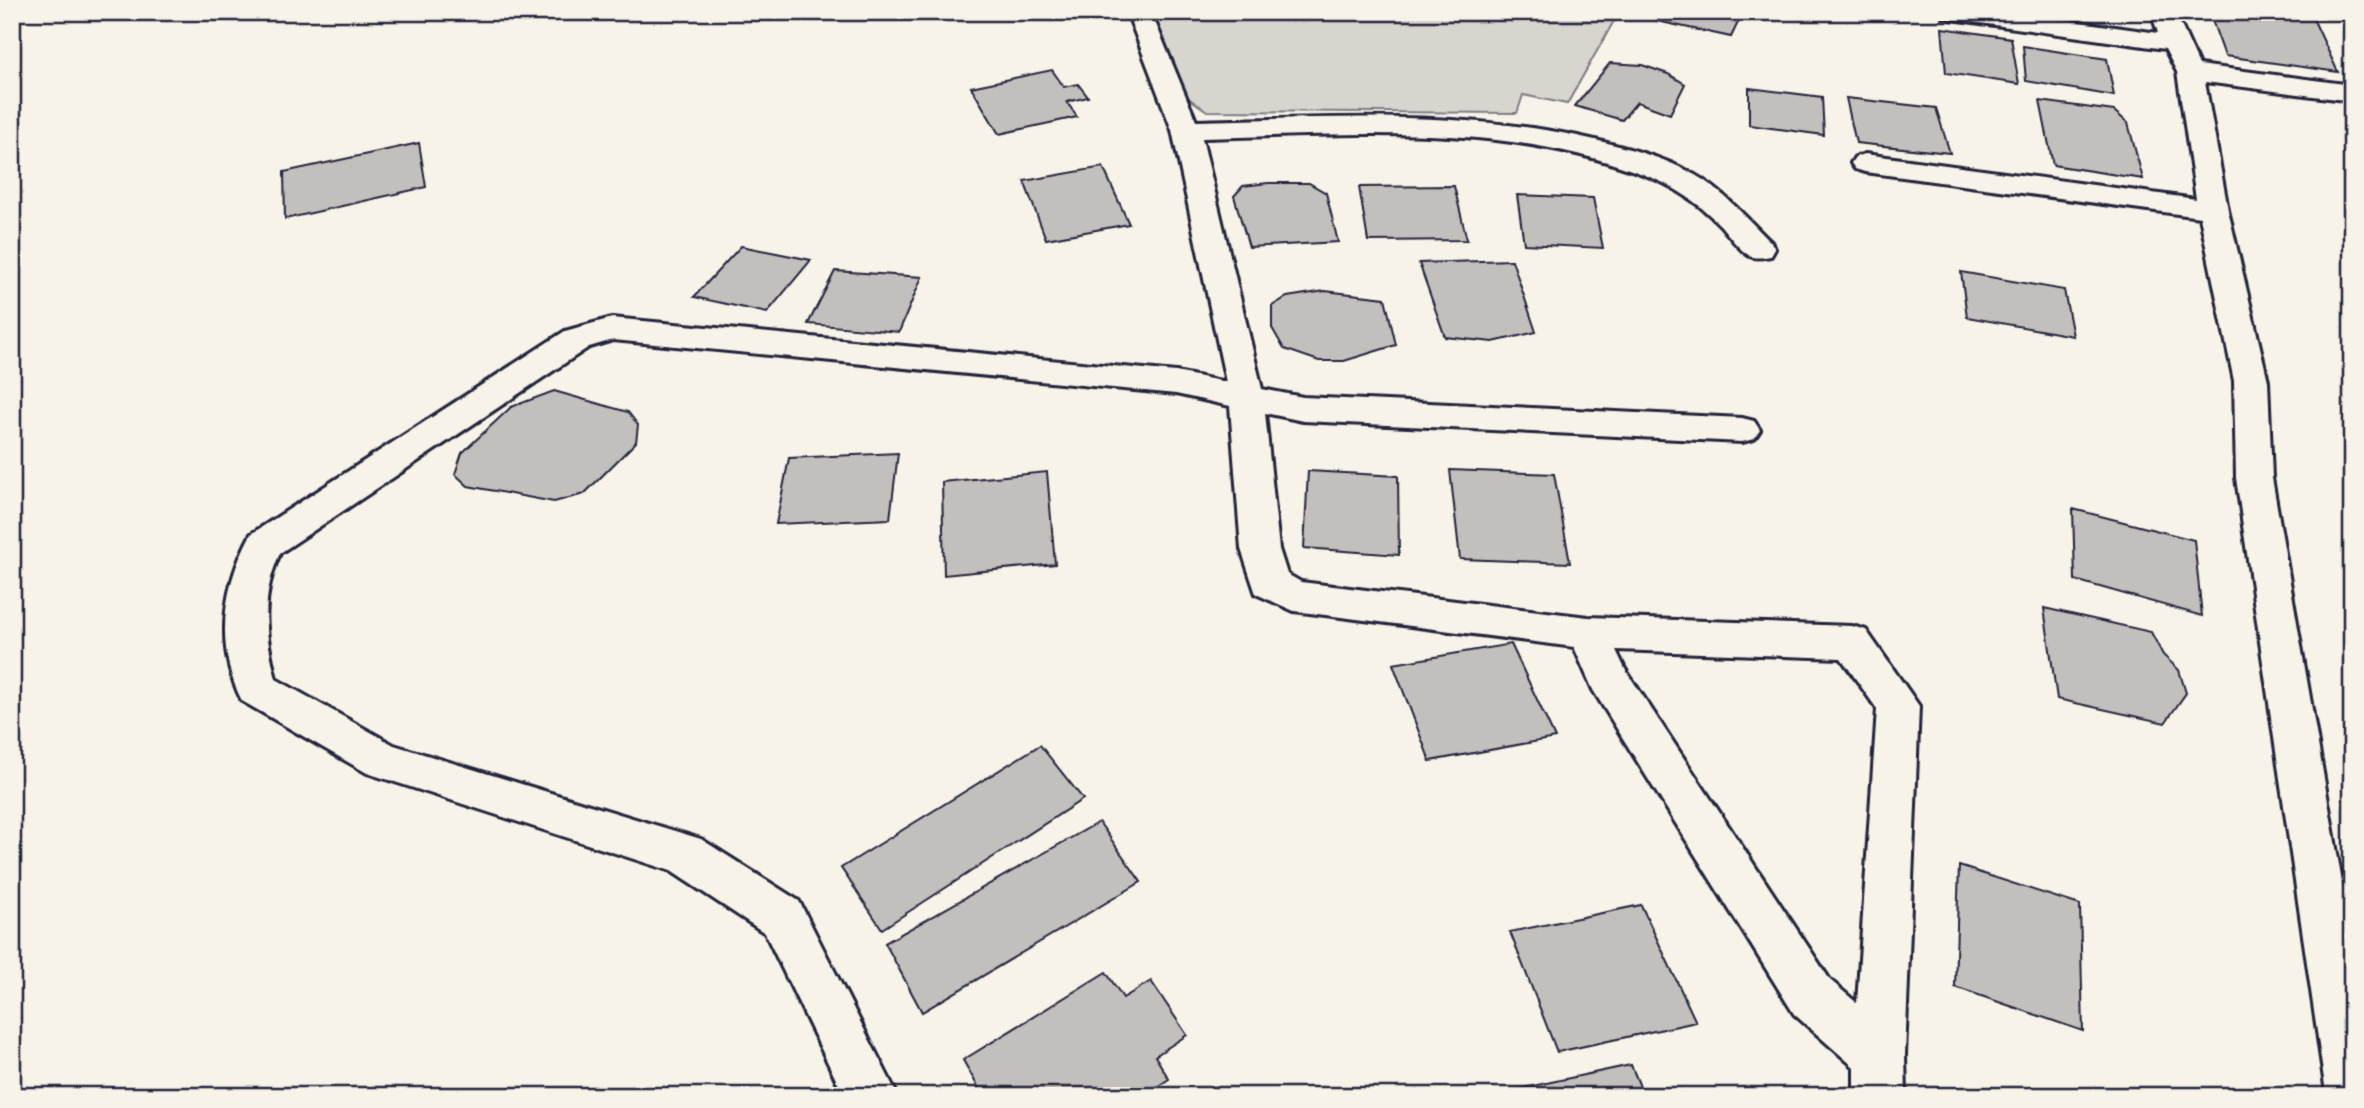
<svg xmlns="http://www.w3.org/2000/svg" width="2364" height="1108" font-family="Pangolin,sans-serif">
<rect width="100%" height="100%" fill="#f7f3e8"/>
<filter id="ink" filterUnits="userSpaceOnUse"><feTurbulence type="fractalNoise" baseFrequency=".0143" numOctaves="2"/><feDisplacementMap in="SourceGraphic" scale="14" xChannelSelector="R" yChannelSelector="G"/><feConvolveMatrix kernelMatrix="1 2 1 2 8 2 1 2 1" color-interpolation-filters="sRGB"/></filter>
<g filter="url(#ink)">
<polygon fill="#d8d5cf" stroke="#7d7c85" stroke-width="2" points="1152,12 1619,12 1567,104 1523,95 1517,113 1207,111 1187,97"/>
<g fill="#c2bfbd" stroke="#22223b" stroke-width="2">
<polygon points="1662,12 1743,12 1731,37 1657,21"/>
<polygon points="2209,12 2310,12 2338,72 2225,56"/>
<polygon points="1942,28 2011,38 2019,84 1946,73"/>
<polygon points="2023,46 2107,59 2114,96 2026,81"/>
<polygon points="1610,63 1642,65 1668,74 1685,84 1670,114 1637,102 1622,120 1575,106"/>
<polygon points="1052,70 1064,87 1078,84 1088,97 1067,102 1077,117 999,134 971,87"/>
<polygon points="1749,88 1822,97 1824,135 1749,125"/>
<polygon points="1846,98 1936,108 1950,153 1856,143"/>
<polygon points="2040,101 2114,111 2128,123 2143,179 2053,165"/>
<polygon points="419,143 426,187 285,219 284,172"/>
<polygon points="1103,167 1129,224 1046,239 1024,181"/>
<polygon points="1268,183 1309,183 1326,193 1338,242 1249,247 1234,196 1243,186"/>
<polygon points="1454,186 1467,240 1368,241 1359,187"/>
<polygon points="1517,195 1593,198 1603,248 1524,244"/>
<polygon points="741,246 811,260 767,313 694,297"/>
<polygon points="1512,260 1536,332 1493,342 1445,337 1419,263"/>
<polygon points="835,271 922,277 899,332 808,324"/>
<polygon points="1961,272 2064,290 2073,336 1967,317"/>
<polygon points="1325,291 1385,298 1396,345 1344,361 1319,361 1284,349 1272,328 1272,306 1287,297"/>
<polygon points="554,391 628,412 638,425 636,442 584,494 554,502 468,486 455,474 462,453 511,407"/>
<polygon points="898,453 890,519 776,524 789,458"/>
<polygon points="1450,470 1554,474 1570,563 1460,559"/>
<polygon points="1308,471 1398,476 1399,555 1304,548"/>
<polygon points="1047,472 1055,564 944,575 942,482"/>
<polygon points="2073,509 2194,540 2202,616 2075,580"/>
<polygon points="2044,608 2151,632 2163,655 2179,670 2186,693 2165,723 2057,699"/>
<polygon points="1511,644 1555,738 1430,761 1393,664"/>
<polygon points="1040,745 1083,799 882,929 841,868"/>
<polygon points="1099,822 1141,882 922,1012 885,943"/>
<polygon points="1959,866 2080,905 2083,1031 1955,987"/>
<polygon points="1641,905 1696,1022 1557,1052 1510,932"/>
<polygon points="1106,972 1123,998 1151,981 1187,1035 1155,1056 1169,1079 1143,1096 983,1096 963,1060"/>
<polygon points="1631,1065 1644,1096 1510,1096 1509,1091"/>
</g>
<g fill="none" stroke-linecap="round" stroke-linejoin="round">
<defs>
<g id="minor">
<path d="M1127,12h24l45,109c134,-3 268,-12 399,19 33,8 71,18 100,35 30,17 52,44 76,67l4,7 -4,7c-7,1 -14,3 -21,0 -11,-6 -21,-21 -29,-30 -25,-26 -50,-42 -84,-54 -139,-51 -290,-37 -435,-34l60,251 41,8 439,21 12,3 6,9 -6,9 -12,3 -439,-21 -38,-8 14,136 8,25 14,8 287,35 264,9 14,4 53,76 -14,349 1,41h-52v-29l-60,-53 -201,-324 -19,-43 -280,-36 -38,-17 -15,-45 -11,-143 -54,-12 -563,-54 -24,7 -309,206c-20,44 -15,81 -4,126l118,66 307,94 98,62 99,195h-54l-79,-163 -94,-62 -304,-98 -125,-72c-28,-55 -19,-115 9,-167l314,-203 47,-13 564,54 50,10 -54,-252zM1616,650l225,8 36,51 -20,294 -27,-23 -205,-311z"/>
<polygon points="1940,12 2007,12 2158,33 2151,12 2175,12 2199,65 2352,85 2352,101 2205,82 2228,210 2268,381 2272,478 2352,940 2352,1096 2327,1096 2326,1093 2236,478 2234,381 2200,217 1865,172 1855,169 1851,163 1855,157 1865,154 2196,199 2177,72 2165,49 1952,19 1943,17"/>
</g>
</defs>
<use href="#minor" stroke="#22223b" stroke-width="6"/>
<use href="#minor" fill="#f7f3e8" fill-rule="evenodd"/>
</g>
</g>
<rect width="2364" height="1108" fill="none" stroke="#f7f3e8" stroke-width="42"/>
<rect x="21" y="21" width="2322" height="1066" fill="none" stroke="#22223b" stroke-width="2.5" filter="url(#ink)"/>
</svg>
